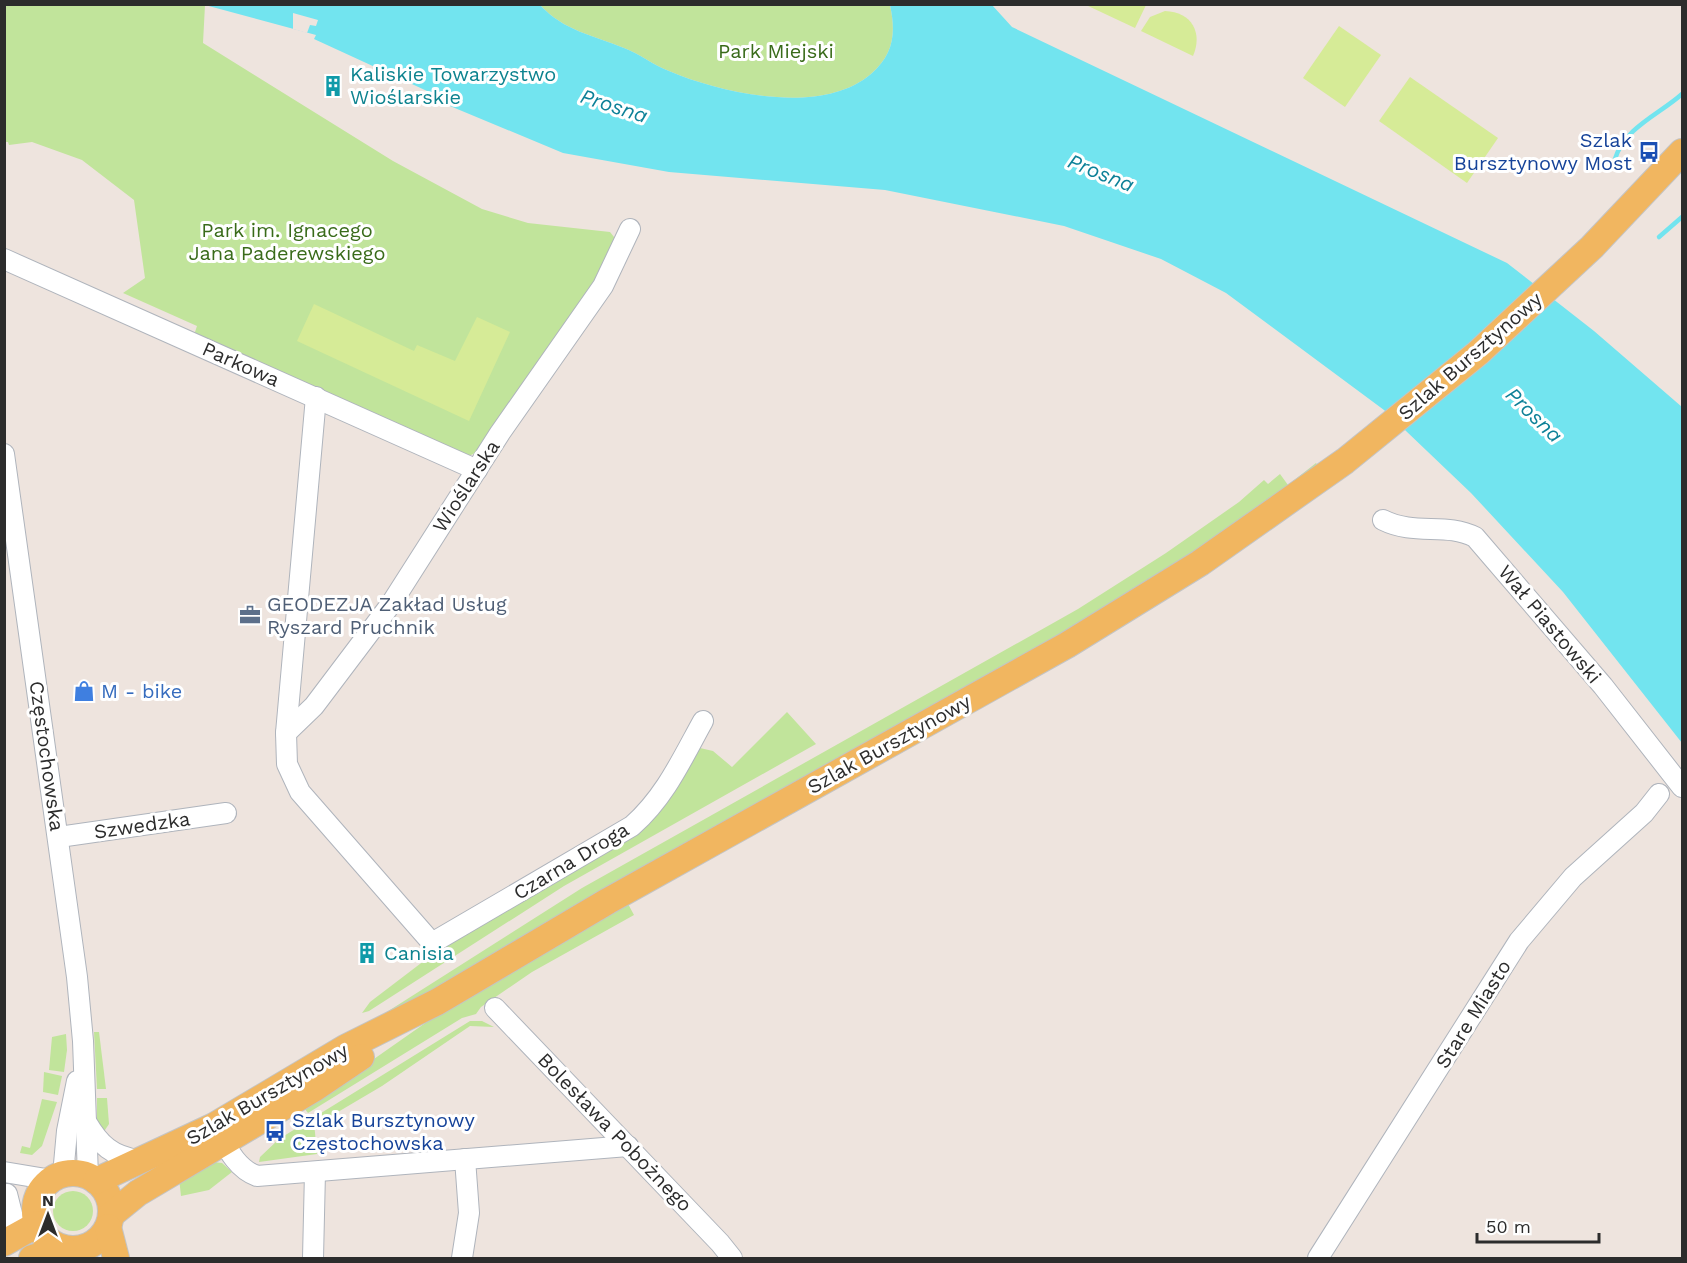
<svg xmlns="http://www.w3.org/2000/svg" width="1687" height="1263" font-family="'Work Sans',sans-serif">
<rect width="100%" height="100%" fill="#eee4de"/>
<g fill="#c1e49b">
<polygon points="5,5 205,5 203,43 393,161 482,209 528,223 610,232 614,237 613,251 605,272 481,450 471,455 462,455 194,335 197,326 123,293 145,278 134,200 82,160 32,142 9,145 8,142 5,142"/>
<path d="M540,5h350c6,28 4,49 -19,69 -49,42 -148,20 -202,-3 -16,-6 -29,-17 -45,-23 -31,-13 -60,-17 -84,-43z"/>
<polygon points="1316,463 1320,469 1185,563 466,974 360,1029 582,888 1078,609 1166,553 1239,502 1264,480 1268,484 1280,474 1288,485"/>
<polygon points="787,712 816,744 564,886 369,1011 362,1013 370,1002 433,954 521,895 623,842 700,748 713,751 732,767"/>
<polygon points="627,902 634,915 532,972 481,1007 476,1014 462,1018 308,1113 304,1108 461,998"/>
<polygon points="470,1021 482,1021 494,1027 470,1026 382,1086 321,1122 314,1122 317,1154 259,1162 260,1157 279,1139"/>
<polygon points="94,1032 99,1032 106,1089 97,1089"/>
<polygon points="66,1034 67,1050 64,1072 49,1070 52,1037"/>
<polygon points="44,1072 62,1076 58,1095 43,1092"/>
<polygon points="97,1098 107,1098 109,1124 105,1130 102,1131 97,1123"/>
<polygon points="42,1099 57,1102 42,1146 32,1155 20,1153 22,1146 30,1148"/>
<polygon points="213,1162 222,1163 232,1172 209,1190 181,1196 179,1178"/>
<circle cx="73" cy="1211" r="20"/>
</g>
<g fill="#d6eb97">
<polygon points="1086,5 1146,5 1135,28"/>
<path d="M1165,11c27,1 38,22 28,45l-52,-25 9,-14z"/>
<polygon points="1339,26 1381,55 1345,107 1303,78"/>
<polygon points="1410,77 1498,138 1467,183 1379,121"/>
<polygon points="314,304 414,351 417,345 455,361 477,317 510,332 469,421 297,341"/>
</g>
<path fill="#72e4ef" d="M205,5h335c24,26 53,30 84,43 16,6 29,17 45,23 54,23 153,45 202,3 23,-20 25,-41 19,-69h102l20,22 495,236 87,68 88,76v336l-119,-151 -92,-99 -87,-83 -158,-117 -65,-34 -97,-33 -179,-36 -216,-18 -106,-19 -113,-47 1,-4 -137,-63 2,-4z"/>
<polygon fill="#eee4de" points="293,13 318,20 316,26 310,25 307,33 293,29"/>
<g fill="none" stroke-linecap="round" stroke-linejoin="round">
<g stroke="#72e4ef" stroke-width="4.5">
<path d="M1615,159c10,-32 45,-45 67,-65"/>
<polyline points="1659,237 1682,217"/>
</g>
<defs>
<g id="minor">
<polyline points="4,259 477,470"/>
<path d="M316,397l-30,336 1,31 13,28 132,151 200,-117c33,-29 50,-67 71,-105"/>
<polyline points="4,454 77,977 83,1041 88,1176"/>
<path d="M1383,520c32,16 63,2 92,17l128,149 79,101"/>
<polyline points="286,733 314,706 391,604 500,433 603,286 630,229"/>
<polyline points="59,837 226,813"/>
<polyline points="495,1008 720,1243 732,1258"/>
<path d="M87,1123c13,22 25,33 51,37"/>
<path d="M217,1130c10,18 20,39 40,46l371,-30"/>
<polyline points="4,1172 52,1180"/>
<polyline points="63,1175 67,1131 77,1081"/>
<polyline points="7,1194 13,1218 7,1241"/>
<polyline points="313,1258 315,1172"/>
<polyline points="462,1258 469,1213 465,1159"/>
<polyline points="1318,1258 1519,941 1573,877 1644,813 1659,794"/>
</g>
<g id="major">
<circle cx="73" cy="1211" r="38"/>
<polyline points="96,1181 214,1126 345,1048 437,1002 608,901 1067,645 1200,563 1345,461 1478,353 1592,247 1682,152"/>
<polyline points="111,1215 138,1193 315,1088 361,1057"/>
<polyline points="108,1227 116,1258"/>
<polyline points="4,1243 38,1224"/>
<polyline points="32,1258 63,1248"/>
</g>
</defs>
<use href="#minor" stroke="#afb4bc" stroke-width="22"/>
<use href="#major" stroke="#c4c4c4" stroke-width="28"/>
<use href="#minor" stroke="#fff" stroke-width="20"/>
<use href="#major" stroke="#f1b660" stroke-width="26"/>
</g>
<defs>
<symbol id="building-bare" viewBox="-9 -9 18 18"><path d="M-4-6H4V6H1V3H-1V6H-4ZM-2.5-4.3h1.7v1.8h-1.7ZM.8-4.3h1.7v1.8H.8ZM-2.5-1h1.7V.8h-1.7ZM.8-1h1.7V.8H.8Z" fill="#0f9aa8" stroke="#fff" stroke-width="2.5" paint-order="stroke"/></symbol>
<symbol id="bus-bare" viewBox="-9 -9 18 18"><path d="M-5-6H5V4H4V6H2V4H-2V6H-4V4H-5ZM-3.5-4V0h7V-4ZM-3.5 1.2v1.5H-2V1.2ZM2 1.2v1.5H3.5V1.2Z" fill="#1a4fb4" stroke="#fff" stroke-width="2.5" paint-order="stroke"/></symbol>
<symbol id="office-bare" viewBox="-9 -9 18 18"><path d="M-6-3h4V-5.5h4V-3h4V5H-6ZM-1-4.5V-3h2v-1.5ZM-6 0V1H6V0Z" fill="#5c6f8a" stroke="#fff" stroke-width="2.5" paint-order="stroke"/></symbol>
<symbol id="shop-bare" viewBox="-9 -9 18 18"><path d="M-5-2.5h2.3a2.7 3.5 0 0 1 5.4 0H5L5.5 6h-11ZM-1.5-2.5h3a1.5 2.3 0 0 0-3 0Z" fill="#3f7fe0" stroke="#fff" stroke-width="2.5" paint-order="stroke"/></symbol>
</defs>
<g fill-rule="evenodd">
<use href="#building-bare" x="318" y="71" width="30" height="30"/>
<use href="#bus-bare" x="1634" y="137" width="30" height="30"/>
<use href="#office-bare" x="235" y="600" width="30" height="30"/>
<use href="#shop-bare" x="69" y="676" width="30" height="30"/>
<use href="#building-bare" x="352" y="938" width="30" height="30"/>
<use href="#bus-bare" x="260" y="1116" width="30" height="30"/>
</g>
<g text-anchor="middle" stroke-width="6" stroke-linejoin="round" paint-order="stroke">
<g font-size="20" fill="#396b1a" stroke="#fff">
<text x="776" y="58">Park Miejski</text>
<text x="287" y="237">Park im. Ignacego<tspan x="287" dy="23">Jana Paderewskiego</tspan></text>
</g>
<g font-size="20" fill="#0d838f" stroke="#fff" text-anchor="start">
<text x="350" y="81">Kaliskie Towarzystwo<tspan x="350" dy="23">Wioślarskie</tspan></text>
<text x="384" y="960">Canisia</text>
</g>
<g font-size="20" fill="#164399" stroke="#fff" text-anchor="end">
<text x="1632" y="147">Szlak<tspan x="1632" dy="23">Bursztynowy Most</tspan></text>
<text x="292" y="1127" text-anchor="start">Szlak Bursztynowy<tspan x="292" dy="23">Częstochowska</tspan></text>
</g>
<g font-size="20" fill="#2c2c2c" stroke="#fff">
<text transform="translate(1470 356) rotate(-41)" y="7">Szlak Bursztynowy</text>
<text transform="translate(241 364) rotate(24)" y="7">Parkowa</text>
<text transform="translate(466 486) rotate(-57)" y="7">Wioślarska</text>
<text transform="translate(1550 624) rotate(50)" y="7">Wał Piastowski</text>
<text transform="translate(889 744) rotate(-29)" y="7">Szlak Bursztynowy</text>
<text transform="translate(47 756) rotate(82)" y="7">Częstochowska</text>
<text transform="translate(142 825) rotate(-8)" y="7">Szwedzka</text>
<text transform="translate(571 861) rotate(-31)" y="7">Czarna Droga</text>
<text transform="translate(1473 1014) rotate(-58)" y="7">Stare Miasto</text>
<text transform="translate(267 1094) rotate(-30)" y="7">Szlak Bursztynowy</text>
<text transform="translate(615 1132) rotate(46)" y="7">Bolesława Pobożnego</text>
</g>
<g font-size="20" fill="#4e5e75" stroke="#fff" text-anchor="start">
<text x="267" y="611">GEODEZJA Zakład Usług<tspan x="267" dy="23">Ryszard Pruchnik</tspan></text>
</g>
<g font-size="20" fill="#366cbe" stroke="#fff" text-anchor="start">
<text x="101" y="698">M - bike</text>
</g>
<g font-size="21" font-style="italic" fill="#0d8198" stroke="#fff">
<text transform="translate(614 106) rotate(18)" y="7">Prosna</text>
<text transform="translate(1101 173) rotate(22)" y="7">Prosna</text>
<text transform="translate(1534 415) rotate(44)" y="7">Prosna</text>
</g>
</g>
<rect width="1687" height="1263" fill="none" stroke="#2c2c2c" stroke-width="12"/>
<g transform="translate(48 1215)" stroke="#ffffff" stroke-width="4.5" paint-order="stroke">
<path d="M0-4.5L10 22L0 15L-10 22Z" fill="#2c2c2c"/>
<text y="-9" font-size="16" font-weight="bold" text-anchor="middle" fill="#2c2c2c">N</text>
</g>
<path d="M1477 1233v9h122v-9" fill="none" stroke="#2c2c2c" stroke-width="3"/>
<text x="1486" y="1233" font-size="18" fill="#2c2c2c" stroke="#ffffff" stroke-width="4.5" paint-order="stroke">50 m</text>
</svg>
